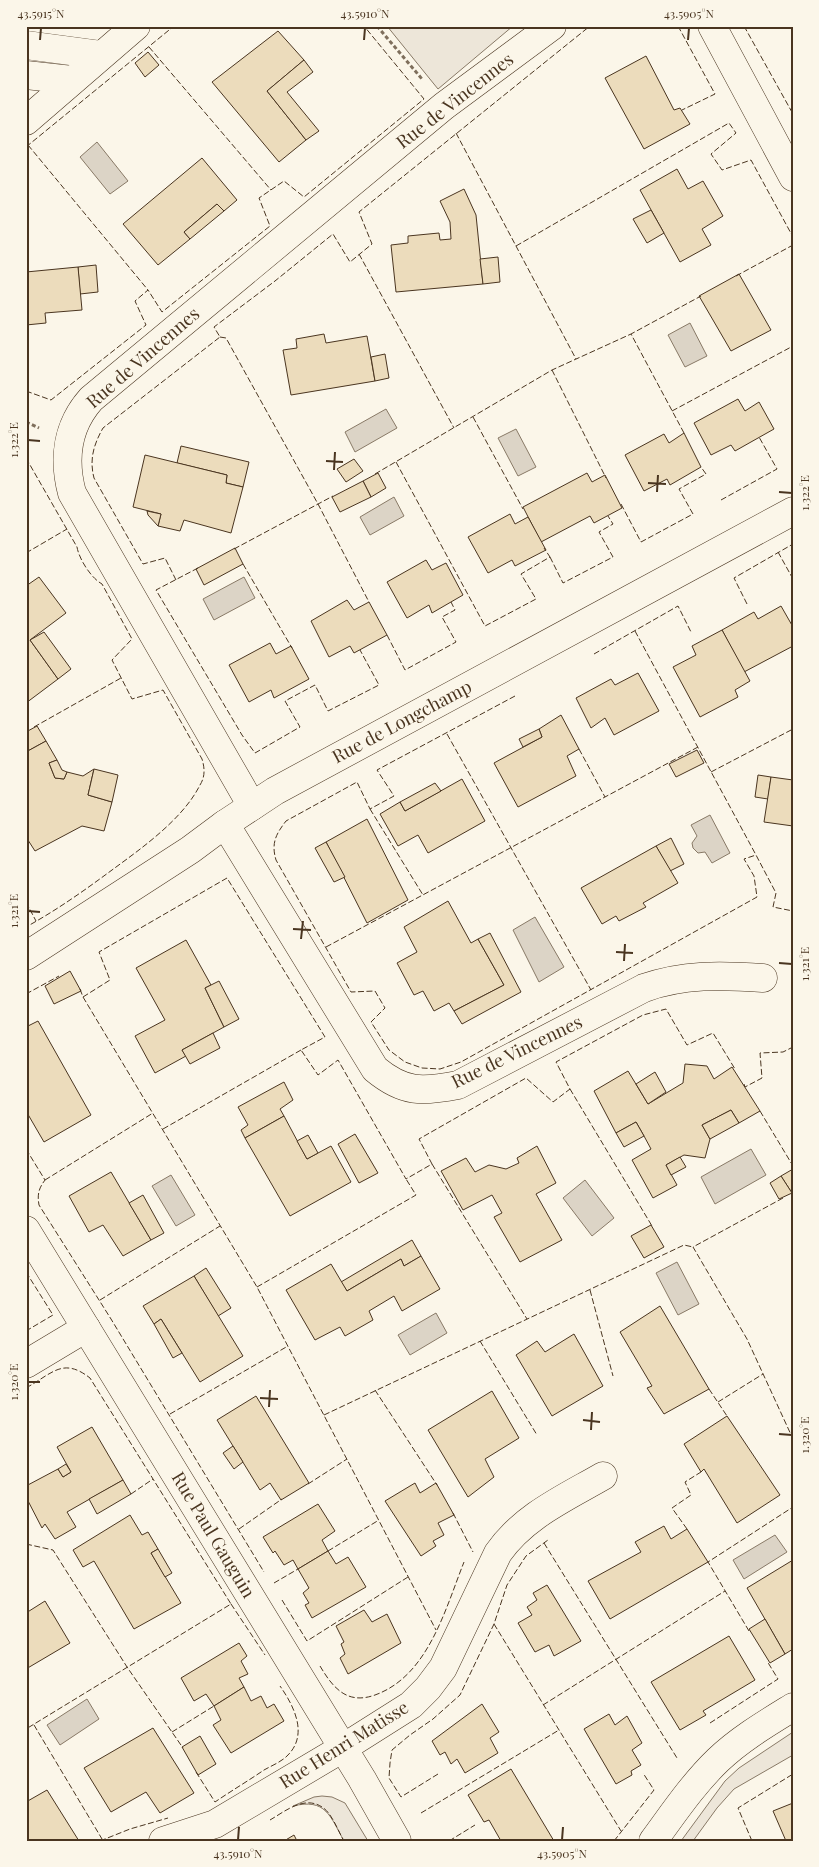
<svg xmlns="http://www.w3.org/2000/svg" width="819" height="1867" font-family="'Playfair Display',serif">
<rect width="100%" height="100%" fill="#fbf6e9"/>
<g fill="#ede6d9" stroke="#887966">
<polygon points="387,26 513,26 438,89"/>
<polygon points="793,1732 793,1755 734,1789 717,1808 693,1841 681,1841 725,1781 739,1768"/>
<path d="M322,1796l10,1 13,6 23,38h-24c-14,-25 -18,-43 -51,-35l21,-9z"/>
</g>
<g fill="#dcd4c6" stroke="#887966">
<polygon points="97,142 128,181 110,194 80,157"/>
<polygon points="690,323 707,356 685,367 668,335"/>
<polygon points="386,409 397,428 355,452 345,432"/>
<polygon points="516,429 536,467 518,476 498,438"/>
<polygon points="394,497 404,516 370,535 360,517"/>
<polygon points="244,577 255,598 214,620 203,599"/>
<polygon points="710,815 730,853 712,863 705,852 698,853 693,848 692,843 697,836 691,825"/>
<polygon points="535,917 564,967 539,982 513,930"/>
<polygon points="751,1149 766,1175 715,1204 701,1177"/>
<polygon points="171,1175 195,1215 176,1226 152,1186"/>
<polygon points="585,1180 614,1218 592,1236 563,1198"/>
<polygon points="677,1262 699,1304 678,1315 656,1273"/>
<polygon points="436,1313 447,1333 410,1355 398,1335"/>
<polygon points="775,1535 787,1552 744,1579 733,1560"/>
<polygon points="87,1699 99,1719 60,1745 47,1725"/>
</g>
<g fill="#ecdcbc" stroke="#4a3520">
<polygon points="278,31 304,60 267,91 306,140 279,162 212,82"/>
<polygon points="148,52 159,65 145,77 135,63"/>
<polygon points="646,56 674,110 680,108 690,124 644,149 605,78"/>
<polygon points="304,60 313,72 287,92 319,131 306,140 267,91"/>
<polygon points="202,158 237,200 224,211 217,204 184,232 190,239 158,265 123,224"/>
<polygon points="677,169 688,189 703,181 723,216 702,229 711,245 680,262 640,190"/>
<polygon points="464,189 476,215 483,284 396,292 391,245 408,243 408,236 439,233 440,240 451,239 450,222 440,201"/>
<polygon points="217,204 224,211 190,239 184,232"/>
<polygon points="651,210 664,233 647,243 633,219"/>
<polygon points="498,257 500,282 483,284 480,259"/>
<polygon points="96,265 98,292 80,294 78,267"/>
<polygon points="78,267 82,310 45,313 46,323 26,325 26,272"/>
<polygon points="739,274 771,330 731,351 699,296"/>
<polygon points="324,334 326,343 367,336 375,381 291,395 283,350 297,348 296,339"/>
<polygon points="385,354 389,378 375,381 371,357"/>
<polygon points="738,399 745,411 759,402 774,429 735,451 731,445 711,455 694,423"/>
<polygon points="684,433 701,467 670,485 667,479 644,491 625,455 664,434 669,443"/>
<polygon points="181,446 249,462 243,487 226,483 227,475 177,463"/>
<polygon points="145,455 227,475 226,483 243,487 231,533 184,520 180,531 158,526 161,514 133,507"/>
<polygon points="354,459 363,471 346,482 337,469"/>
<polygon points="378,473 386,488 371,497 363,481"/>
<polygon points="587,473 592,482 605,475 622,508 594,523 590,516 541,542 523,507"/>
<polygon points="363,481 371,497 340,512 332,497"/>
<polygon points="147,511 161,514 158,526 148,515"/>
<polygon points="510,514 515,524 528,517 546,550 515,566 512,560 488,573 468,537"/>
<polygon points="235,548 243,564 204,585 196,569"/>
<polygon points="426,560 432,570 446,563 463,595 432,613 429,605 407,618 387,582"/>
<polygon points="39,577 66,613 30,640 58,679 26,703 26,586"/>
<polygon points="347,600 354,610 369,602 387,635 354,653 350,646 329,657 311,621"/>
<polygon points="781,606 793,627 793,646 744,672 722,630 754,612 758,619"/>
<polygon points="722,630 750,681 735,690 738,697 700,717 673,667 696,655 692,646"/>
<polygon points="44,632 71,669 58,679 30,640"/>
<polygon points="270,643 276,654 291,646 309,679 274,698 271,690 249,702 229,665"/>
<polygon points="638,673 659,711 614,735 605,718 591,728 576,698 611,679 615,685"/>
<polygon points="561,715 579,749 567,756 576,776 518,807 494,763 542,737 539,729"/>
<polygon points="37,726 46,741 26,752 26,732"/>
<polygon points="539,729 542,737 523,747 519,739"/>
<polygon points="46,741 57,760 49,763 55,778 64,779 67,772 83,776 94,769 88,795 112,802 104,831 82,826 35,851 26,837 26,752"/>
<polygon points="697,750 704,763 676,777 669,764"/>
<polygon points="57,760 62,770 67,772 64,779 55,778 49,763"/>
<polygon points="94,769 118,775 112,802 88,795"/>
<polygon points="758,775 771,777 768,799 755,797"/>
<polygon points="771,777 793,780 793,826 764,822"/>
<polygon points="462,779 485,821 428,853 418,835 398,846 380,814 400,802 405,811"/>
<polygon points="435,783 441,791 405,811 400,802"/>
<polygon points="367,819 408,900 367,923 326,842"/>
<polygon points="671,838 684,864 670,871 656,846"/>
<polygon points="326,842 345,877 334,882 315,848"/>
<polygon points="656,846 678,883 643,903 646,907 619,921 616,916 602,924 581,888"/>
<polygon points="448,901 471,943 478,939 504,985 454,1011 449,1003 434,1011 423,991 414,995 397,963 417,952 404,927"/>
<polygon points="490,933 521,992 462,1024 454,1011 504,985 478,939"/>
<polygon points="186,940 211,985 205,988 224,1027 182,1050 186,1056 155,1073 135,1036 165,1020 136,968"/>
<polygon points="70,971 81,991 54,1004 45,986"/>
<polygon points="219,981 239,1019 224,1027 205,988"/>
<polygon points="38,1021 91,1115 44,1142 26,1111 26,1027"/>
<polygon points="213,1033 220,1048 190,1064 182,1050"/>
<polygon points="685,1064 707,1066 714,1079 732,1067 760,1111 739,1123 731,1110 702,1125 710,1139 705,1158 684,1155 666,1165 677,1185 653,1198 632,1160 651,1149 644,1136 636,1122 616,1133 594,1091 628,1071 648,1104 683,1083"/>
<polygon points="655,1072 666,1092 648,1104 636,1084"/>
<polygon points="284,1082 293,1100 280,1109 284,1116 245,1138 241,1130 248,1125 238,1107"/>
<polygon points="731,1110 739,1123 710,1139 702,1125"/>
<polygon points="284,1116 307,1159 331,1146 351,1182 290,1216 245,1138"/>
<polygon points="636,1122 644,1136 624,1147 616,1133"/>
<polygon points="355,1134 378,1173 359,1183 338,1144"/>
<polygon points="308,1135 318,1153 307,1159 297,1141"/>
<polygon points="537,1146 556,1183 536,1194 562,1240 520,1262 494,1217 502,1213 492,1195 463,1210 441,1171 466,1158 475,1172 489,1165 506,1169 519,1163 517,1158"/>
<polygon points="680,1157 686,1167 671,1175 666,1165"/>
<polygon points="793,1169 793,1192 792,1193 781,1176"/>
<polygon points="111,1172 151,1240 123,1256 103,1225 89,1232 69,1196"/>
<polygon points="781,1176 792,1193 779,1199 770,1183"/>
<polygon points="143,1195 164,1233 151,1240 129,1203"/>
<polygon points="651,1225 664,1247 644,1258 631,1236"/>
<polygon points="412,1240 421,1256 404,1266 401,1259 347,1291 341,1282"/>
<polygon points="421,1256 440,1289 402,1311 394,1296 369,1311 373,1320 345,1336 340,1327 315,1340 286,1290 331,1264 347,1291 401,1259 404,1266"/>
<polygon points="206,1268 231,1308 218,1316 194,1276"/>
<polygon points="194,1276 243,1356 200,1382 161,1319 154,1324 143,1306"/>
<polygon points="660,1306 709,1389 664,1414 647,1388 652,1386 620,1332"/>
<polygon points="161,1319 182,1353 173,1358 154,1324"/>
<polygon points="574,1334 603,1386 552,1416 516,1355 537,1341 545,1352"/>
<polygon points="492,1391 519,1438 485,1459 494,1477 468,1497 428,1430"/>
<polygon points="256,1396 309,1483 281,1500 270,1483 260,1490 217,1420"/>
<polygon points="727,1416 780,1495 737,1523 704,1469 701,1472 684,1444"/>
<polygon points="92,1427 123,1480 67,1512 76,1527 55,1539 45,1524 42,1528 26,1497 26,1486 58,1469 63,1477 71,1472 57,1447"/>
<polygon points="233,1446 243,1462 234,1469 223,1453"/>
<polygon points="66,1464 71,1472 63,1477 58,1469"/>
<polygon points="123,1480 131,1494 97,1514 89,1499"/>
<polygon points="415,1483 420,1493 436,1483 454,1515 438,1523 444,1535 433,1541 436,1546 421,1556 385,1501"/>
<polygon points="318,1504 335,1531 322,1540 328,1551 298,1569 293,1560 284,1565 275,1551 273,1553 263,1537"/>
<polygon points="130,1515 142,1535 148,1532 158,1549 151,1553 181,1603 134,1629 94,1561 83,1567 73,1550"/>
<polygon points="664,1526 671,1539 687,1529 708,1562 610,1619 588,1581 641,1552 635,1542"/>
<polygon points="158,1549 172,1573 165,1577 151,1553"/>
<polygon points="328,1551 336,1564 348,1557 366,1587 312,1618 305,1605 309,1603 303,1593 309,1588 298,1569"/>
<polygon points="793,1560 793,1649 785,1654 747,1588"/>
<polygon points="547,1585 581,1641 554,1656 549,1645 535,1652 518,1623 532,1615 527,1607 537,1600 533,1593"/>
<polygon points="45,1601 70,1643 26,1669 26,1613"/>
<polygon points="364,1610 372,1622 387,1614 401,1643 348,1674 340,1658 345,1654 341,1644 344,1642 336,1626"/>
<polygon points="765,1619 785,1654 770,1663 749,1629"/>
<polygon points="729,1636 755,1680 703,1711 706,1715 680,1730 651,1682"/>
<polygon points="239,1643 247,1656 241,1661 248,1674 239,1678 244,1687 214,1706 206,1694 194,1701 181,1678"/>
<polygon points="244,1687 251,1701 261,1696 267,1708 274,1704 284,1721 231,1753 213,1725 221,1720 214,1706"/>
<polygon points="482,1704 499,1732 490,1738 498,1753 465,1773 457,1759 451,1764 445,1752 440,1755 432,1741"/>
<polygon points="609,1714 615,1725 627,1716 642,1743 632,1750 641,1765 631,1771 632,1775 616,1784 584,1729"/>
<polygon points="153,1728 194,1793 160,1813 146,1792 111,1812 84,1768"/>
<polygon points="200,1736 216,1764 198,1775 182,1747"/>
<polygon points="511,1769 554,1841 501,1841 489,1820 484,1822 468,1795"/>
<polygon points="47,1790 79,1841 26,1841 26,1802"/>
<polygon points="793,1803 793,1841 786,1841 773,1811"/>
<polygon points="294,1835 297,1841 284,1841"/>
</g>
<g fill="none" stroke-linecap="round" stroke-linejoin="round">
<defs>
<g id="minor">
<polyline points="712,26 793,177"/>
<polyline points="26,45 101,55"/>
<polyline points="26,75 72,80"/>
<polyline points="26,121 136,26"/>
<path d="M252,806l-180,-313c-9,-34 -5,-67 19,-94l353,-293 108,-80"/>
<path d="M225,824l150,245c29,24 47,23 83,16l186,-97c39,-14 78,-13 119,-10"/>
<polyline points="26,956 190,850 225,824 275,791 793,511"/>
<polyline points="26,1230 362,1779 397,1841"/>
<polyline points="26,1364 86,1328"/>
<path d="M163,1841l52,-17 128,-76 68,-43 17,-17 15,-20 55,-115c26,-37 67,-55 105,-77"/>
<path d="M653,1841c20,-27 40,-57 65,-81 22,-21 49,-37 75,-53"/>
</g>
</defs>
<use href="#minor" stroke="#4a3520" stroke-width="29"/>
<g stroke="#7f6f5c" stroke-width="3" stroke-dasharray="4 2.5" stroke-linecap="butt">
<polyline points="377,26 422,79"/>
<polyline points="26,422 39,428"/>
</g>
<use href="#minor" stroke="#fbf6e9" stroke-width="28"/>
<g stroke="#4a3520" stroke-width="1" stroke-dasharray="6 2.5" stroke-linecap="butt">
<polyline points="678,26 715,94 682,110"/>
<polyline points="744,26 793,114"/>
<polyline points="149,47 271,190"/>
<polyline points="456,133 576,359"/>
<polyline points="28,145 148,290"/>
<polyline points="26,147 174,26"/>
<polyline points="516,246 729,123 736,133 711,154 722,170 751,160 793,237"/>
<polyline points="359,254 454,428"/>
<polyline points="736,276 793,245"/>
<polyline points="220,337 226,338 318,504 369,602"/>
<polyline points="552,370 606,478"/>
<polyline points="26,391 51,400 146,325 135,301 148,290 162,312 270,226 259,198 284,181 304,197 424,99 364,26"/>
<polyline points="672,411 793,346"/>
<polyline points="473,417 523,509"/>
<polyline points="684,433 631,334 701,296"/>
<path d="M26,458l51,89c2,12 14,31 25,37l30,55 -20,21 20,39 31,-9 39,69c3,10 3,18 -2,26 -17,34 -58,63 -88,85 -27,20 -55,40 -86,57"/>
<polyline points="396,462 485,626 536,599 521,574 550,557 544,548"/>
<polyline points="375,474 552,370 631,334"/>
<polyline points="721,500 777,469 759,437"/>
<polyline points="621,504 641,542 693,514 679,489 706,474 701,467"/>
<polyline points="234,549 333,496"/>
<polyline points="778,552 793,579"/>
<polyline points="26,553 67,529"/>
<polyline points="550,557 563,583 613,557 599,532 613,524 608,516"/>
<polyline points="243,564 292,648"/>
<polyline points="198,568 156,590 242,735 255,753 300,727 285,701 315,685 328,711 379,685 360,650"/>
<path d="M176,580l-11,-22 -22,6 -49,-86c-5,-19 0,-34 9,-50l117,-91 -6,-10 61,-46 58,-47 17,28 22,-18 -13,-32 231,-186"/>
<polyline points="747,604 734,578 793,544"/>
<polyline points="635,631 756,855"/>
<polyline points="387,635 405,670 456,642 442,617 455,610 451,602"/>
<polyline points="594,654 678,606 691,632"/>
<path d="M515,696l-138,74 17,26 -24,13 -13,-27 -71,39c-10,13 -15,22 -10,39l75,132 24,-1 10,17 -14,14 18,28 16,12 17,6 18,1 21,-7 296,-165 -3,-21 -10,-17 12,-4 20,38 -3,14 20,4"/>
<polyline points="34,727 121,678"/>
<polyline points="447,734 591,990"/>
<polyline points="579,749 605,797"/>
<polyline points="711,772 793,729"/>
<polyline points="370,809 423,895"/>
<polyline points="26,902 36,921"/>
<polyline points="326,947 698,747"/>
<polyline points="80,989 83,997 110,980 99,952 227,878 325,1037 301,1050 318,1075 338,1060 406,1179 432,1164 419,1139 526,1078 553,1102 570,1089 556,1062 643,1015 666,1009 687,1045 713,1033 735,1069"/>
<polyline points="26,994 59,976"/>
<polyline points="83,997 257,1287 436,1630"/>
<polyline points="744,1084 745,1087 762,1078 760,1053 783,1052 793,1047"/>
<polyline points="570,1089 652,1226"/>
<polyline points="760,1111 793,1166"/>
<polyline points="163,1129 301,1050"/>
<path d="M26,1149l19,31c-6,8 -8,14 -6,25l72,114 153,253"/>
<polyline points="432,1164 527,1319"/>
<polyline points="45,1180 153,1113"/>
<polyline points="783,1198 693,1247 747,1339 793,1439"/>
<polyline points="26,1272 53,1315 26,1331"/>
<polyline points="257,1287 416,1195 406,1179"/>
<polyline points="590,1290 613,1376"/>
<polyline points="100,1300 220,1226"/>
<polyline points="480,1341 537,1435"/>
<path d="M26,1388c27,-15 37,-31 64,-10l141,226 -205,125"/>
<polyline points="709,1389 727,1416"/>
<polyline points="375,1390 437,1485"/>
<polyline points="718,1402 763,1374"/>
<polyline points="170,1414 288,1346"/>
<polyline points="324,1415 684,1245 693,1247"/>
<polyline points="308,1484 347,1459"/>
<polyline points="131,1494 153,1479"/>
<polyline points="453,1513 473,1552"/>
<polyline points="239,1529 282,1499"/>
<polyline points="687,1529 672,1508 691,1495 685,1482 701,1472"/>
<polyline points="544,1543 677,1758"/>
<polyline points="26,1544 53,1550 127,1667 183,1748"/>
<polyline points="328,1551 379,1520"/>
<polyline points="274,1583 298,1569"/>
<polyline points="282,1600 307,1641 408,1577"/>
<polyline points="231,1604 265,1655"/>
<polyline points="494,1624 621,1831"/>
<polyline points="749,1631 708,1562 793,1507"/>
<path d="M320,1666c13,22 27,39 55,29 53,-19 70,-85 89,-133"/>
<polyline points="543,1705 725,1591"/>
<polyline points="710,1723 778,1679 767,1661"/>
<polyline points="34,1725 102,1839"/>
<polyline points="172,1732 214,1706"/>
<path d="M196,1772l19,30c16,-11 33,-21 49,-32 7,-4 17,-8 23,-14 22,-21 7,-50 -7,-70"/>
<polyline points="438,1774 401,1797 389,1778 390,1763 392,1750 410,1735 433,1719 460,1695 494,1624 507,1585 526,1556 548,1540"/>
<polyline points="421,1813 559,1730"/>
<path d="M270,1820c14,-8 34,-25 52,-13 10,6 16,24 22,34"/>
<polyline points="100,1841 130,1829 168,1818"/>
<polyline points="449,1841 475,1825"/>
<polyline points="614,1841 654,1790 643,1773"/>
<polyline points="752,1841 738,1808 793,1774"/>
</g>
</g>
<path fill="none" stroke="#4a3520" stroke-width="2" d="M40,40l1,-12M364,40l1,-12M688,40l1,-12M28,440l12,1M326,461l17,1M334,470l1,-18M648,483l18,1M657,492l1,-17M779,492l13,1M28,911l12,1M293,929l18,1M301,939l2,-18M616,952l17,1M624,961l1,-17M779,963l13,1M28,1382h12M260,1398l18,1M269,1407l1,-17M583,1420l17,2M591,1430l1,-18M779,1434l13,1M238,1840l1,-13M562,1840l1,-13"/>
<g text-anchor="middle" stroke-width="4" stroke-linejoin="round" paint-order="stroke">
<g font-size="18" fill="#4a3520" stroke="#fbf6e9">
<text transform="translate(455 101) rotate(-38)" y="6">Rue de Vincennes</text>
<text transform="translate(143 358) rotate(-41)" y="6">Rue de Vincennes</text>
<text transform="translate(402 722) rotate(-28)" y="6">Rue de Longchamp</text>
<text transform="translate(517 1052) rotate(-26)" y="6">Rue de Vincennes</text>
<text transform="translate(213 1535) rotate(59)" y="6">Rue Paul Gauguin</text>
<text transform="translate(344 1745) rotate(-32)" y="6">Rue Henri Matisse</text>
</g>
</g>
<rect width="819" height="1867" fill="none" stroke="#fbf6e9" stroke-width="55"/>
<rect x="28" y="28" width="764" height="1812" fill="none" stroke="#4a3520" stroke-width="2"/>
<g font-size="12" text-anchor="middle" fill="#4a3520">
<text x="41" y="18">43.5915°N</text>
<text x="365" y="18">43.5910°N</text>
<text x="689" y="18">43.5905°N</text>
<text transform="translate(14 440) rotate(-90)" y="4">1.322°E</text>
<text transform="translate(805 493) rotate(-90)" y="4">1.322°E</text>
<text transform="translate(14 911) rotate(-90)" y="4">1.321°E</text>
<text transform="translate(805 964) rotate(-90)" y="4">1.321°E</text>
<text transform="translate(14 1382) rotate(-90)" y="4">1.320°E</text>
<text transform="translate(805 1435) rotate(-90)" y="4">1.320°E</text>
<text x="238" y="1858">43.5910°N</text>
<text x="562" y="1858">43.5905°N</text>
</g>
</svg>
